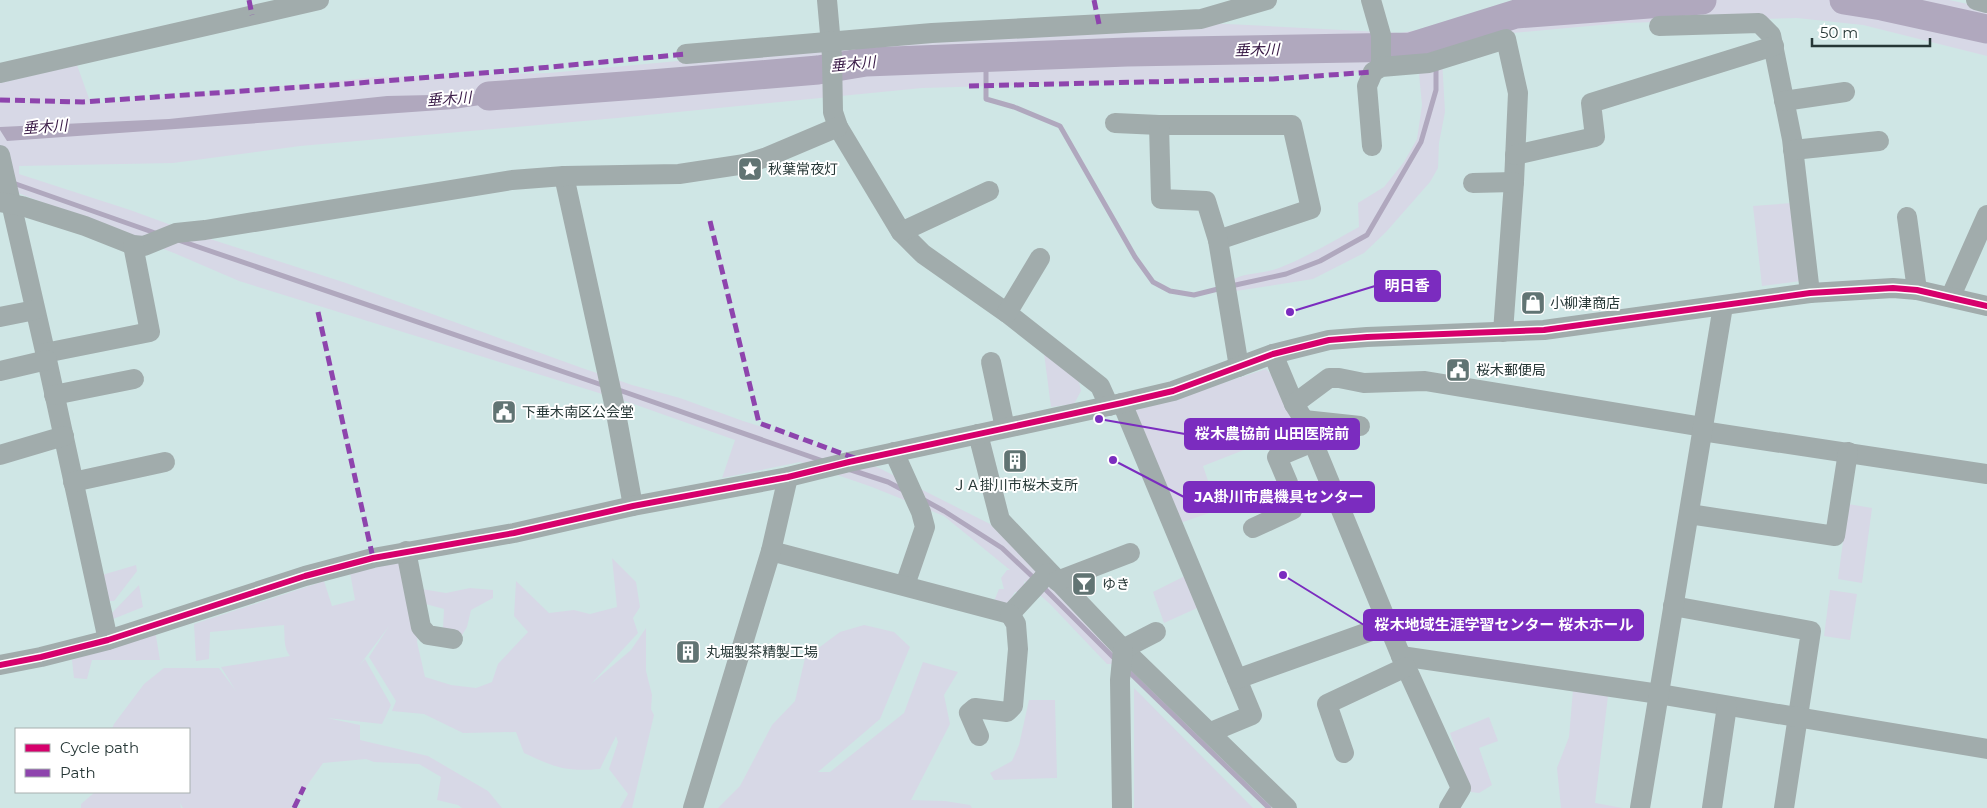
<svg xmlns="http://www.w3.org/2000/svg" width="1987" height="808" font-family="Montserrat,'Noto Sans JP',sans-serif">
<rect width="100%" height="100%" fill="#cfe6e5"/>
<g fill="#d7d8e6">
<path d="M1529,0h420l38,8v48l-124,-31 -66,-7 -175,5 -110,10 -70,26 3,53 -6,31 -1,25 -8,14 -44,50 -22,21 -51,26 -77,12 -2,-12c14,-7 30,-5 45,-11 28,-11 54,-27 80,-41l-1,-24 26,-16 20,-25 13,-23 5,-34 -3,-31 9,-7 -64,5 -172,6 -60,4 -210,6 -305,30 -317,28 -127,17 -154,3v8l111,36 74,27 142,46 236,85 50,17 48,13 63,23 56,17 80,30 111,56 109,104 14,20 3,16h-9l-57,-60 -26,-23 1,6 -1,5h-9l-5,8v6l-19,-1 4,-6 4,-10h5l-3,-11 6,-8h3l-66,-54 -72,-29 -72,-25 -78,16 13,-38 -107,-38 -389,-121 -65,-28 -174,-67v-103l77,-18 14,39 287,-27 171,-4 335,-31 323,-19 193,10 37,-6 79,-25z"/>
<polygon points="1792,203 1801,281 1762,286 1753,206"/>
<polygon points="1044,353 1078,378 1081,391 1074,404 1051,407"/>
<polygon points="1266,369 1279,382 1300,428 1203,466 1218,510 1177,524 1132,410 1174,399"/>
<polygon points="1848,504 1872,508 1862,583 1838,579"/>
<path d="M407,556l2,31 37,6 24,-5 23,2v8l-22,12 -4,17 -5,8 -19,-7 1,-19 -22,-6 -5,39 8,35 26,8 25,3 16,-6 6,-18 30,-32 -14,-16 2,-35 33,32 25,-3 16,4 27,-7 -5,-49 24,24 4,25 -7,11 5,15 -47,51 40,-34 15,-22v43l6,24 -1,14 3,6 -22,93h-12l8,-14 -19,-25 9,-27 -2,-6 -16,33c-35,3 -46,-2 -76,-16l-8,-21 -53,1 -39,-19 -32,-3 4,-10 -27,-44 20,-31 -30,40 6,-7 26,46 -9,19 -55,-6 33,7v15l68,16 60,35 14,17h-40l-4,-3 -21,-5 4,-23 -22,-13 -45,-2 -8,-3 -43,4 -32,45h-108l-3,-5 1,5h-100v-4l14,-12h94v-63h-77l2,-5 30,-40 20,-16h55l17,23 -15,-24 69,-11c-7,-8 -5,-21 -6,-31l-74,7 -1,27 -13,2 -2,-37 130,-43 8,25 23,-6 -6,-33z"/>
<polygon points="136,565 137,571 114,601 108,601 102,575"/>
<polygon points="1193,572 1206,604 1164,623 1153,592"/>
<polygon points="139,585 143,607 113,619 110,615"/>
<polygon points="1830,590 1857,594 1850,640 1824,636"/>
<polygon points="864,625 894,632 910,647 880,719 818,772 830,772 904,713 923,662 958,672 944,695 950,724 911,800 945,801 970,805 972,808 718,808 740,786 772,725 795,701 805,658 840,632"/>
<polygon points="155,630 160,660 92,660 87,679 74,678 72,660"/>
<polygon points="1134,688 1253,808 1134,808"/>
<polygon points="1573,690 1608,696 1595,803 1623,808 1561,808 1557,768 1569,737"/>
<polygon points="1029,700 1055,700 1057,778 994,780 990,773 1012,761 1019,745"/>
<polygon points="1489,717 1498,741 1479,748 1492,785 1479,793 1471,792 1450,733"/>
</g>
<polygon fill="#b0a8be" points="578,90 454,109 7,141 0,130 0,127 169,119 387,96 523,93"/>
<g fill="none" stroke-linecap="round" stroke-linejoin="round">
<g stroke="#b0a8be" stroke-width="5">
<polyline points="1436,39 1436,56"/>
<polyline points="986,56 986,99 1014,107 1060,126 1135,257 1153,282 1170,291 1194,295 1222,288"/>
<polyline points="13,183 158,234"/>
<polyline points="178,240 605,386"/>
<polyline points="1231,286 1286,274 1320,261 1367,235 1421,142 1436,90 1436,65"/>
<polyline points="616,389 823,461"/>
<polyline points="848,469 888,482 905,491"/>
<polyline points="924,500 944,511 1002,548 1036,580"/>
<polyline points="1042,586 1116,660"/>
<polyline points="1126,669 1269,808"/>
</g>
<g stroke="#b0a8be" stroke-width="29">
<polyline points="1844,0 1882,6 1987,29"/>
<polyline points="489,96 651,84 818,70 866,62 1127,52 1410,47 1516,14 1702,0"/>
</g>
<g stroke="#a1acac" stroke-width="20">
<polyline points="827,0 832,56 833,112 838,127 901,232 923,254 1007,313 1100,386 1109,406"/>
<polyline points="1371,0 1381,35 1381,67"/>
<polyline points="1976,0 1987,3"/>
<polyline points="1659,26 1759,23 1771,35 1792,139 1810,293"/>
<polyline points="686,54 932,33 1201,19 1267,0"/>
<polyline points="0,73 319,0"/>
<polyline points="1784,101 1845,92"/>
<polyline points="1115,123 1159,125 1292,125 1311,209 1218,240"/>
<polyline points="1159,125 1161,199 1206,201 1218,240 1239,367"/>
<polyline points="1372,146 1367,86 1373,72 1381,67 1429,63 1506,39 1518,93 1514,182 1503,332"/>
<polyline points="1793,150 1879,141"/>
<polyline points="0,155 47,360 108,640"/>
<polyline points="1515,155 1595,137 1591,103 1774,46"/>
<polyline points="564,176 615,408 633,506"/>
<polyline points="1473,183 1514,182"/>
<polyline points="0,202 22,206 85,226 133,245 144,246 176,233 205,230 512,180 564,176 679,174 745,164 767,157 838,127"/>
<polyline points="1907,217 1917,290"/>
<polyline points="901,232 989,191"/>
<polyline points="1951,296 1987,215"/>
<polyline points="1007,313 1040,258"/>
<polyline points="0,317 35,310"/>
<polyline points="45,353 150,332 133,245"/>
<polyline points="1273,354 1294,404 1304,420 1401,656 1461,788 1449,808"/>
<polyline points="991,362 1005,428"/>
<polyline points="0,371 47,360"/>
<polyline points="54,395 134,379"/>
<polyline points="1122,403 1252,715 1211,732"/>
<polyline points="1294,404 1329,378 1339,378 1364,383 1425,381 1703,427"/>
<polyline points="1304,420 1360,426"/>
<polyline points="1702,431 1987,474"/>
<polyline points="978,434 1000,520 1123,649 1287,808"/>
<polyline points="894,452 921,512 925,527 905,585"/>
<polyline points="0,455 64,436"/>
<polyline points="73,482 165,462"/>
<polyline points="1689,514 1835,536 1848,452"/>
<polyline points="1253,528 1292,510 1288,483 1277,457 1313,442"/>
<polyline points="406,551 421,627 428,635 453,639"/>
<polyline points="771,551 1010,614 1048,573"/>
<polyline points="1057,581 1130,553"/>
<polyline points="1673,606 1811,631 1784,808"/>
<polyline points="1123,649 1156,632"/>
<polyline points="1401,656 1659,694 1987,749"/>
<polyline points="0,665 41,657 108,640 305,576 373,558 514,533 633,506 788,477 849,462 1122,403 1173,391 1273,354 1329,340 1367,337 1544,330 1810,293 1893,288 1917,290 1987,306"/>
<polyline points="1237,679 1388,625"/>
<polyline points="979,736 969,713 975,708 1007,712 1013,706 1018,649 1016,624 1010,614"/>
<polyline points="1344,753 1327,704 1406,667"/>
<polyline points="693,808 771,551 788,477"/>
<polyline points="1122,808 1120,680 1123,649"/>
<polyline points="1640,808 1723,306"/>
<polyline points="1712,808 1727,706"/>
</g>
<g stroke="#8e44ad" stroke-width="5" stroke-dasharray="10 5" stroke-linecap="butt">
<polyline points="249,0 252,15"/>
<polyline points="1094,0 1099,24"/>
<polyline points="969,86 1273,79 1373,72"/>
<polyline points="0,100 83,102 346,84 519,70 686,54"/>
<polyline points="710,221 759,423 857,459"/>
<polyline points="318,312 373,558"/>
<polyline points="294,808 304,787"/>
</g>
<defs>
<polyline id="cycleway" points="0,665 41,657 108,640 305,576 373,558 514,533 633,506 788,477 849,462 1122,403 1173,391 1273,354 1329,340 1367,337 1544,330 1810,293 1893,288 1917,290 1987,306"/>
</defs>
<use href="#cycleway" stroke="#fff" stroke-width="9"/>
<use href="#cycleway" stroke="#d6006c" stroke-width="6"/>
</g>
<defs>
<symbol id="sight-square" viewBox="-11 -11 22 22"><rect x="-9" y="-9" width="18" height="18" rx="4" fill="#617473" stroke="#fff"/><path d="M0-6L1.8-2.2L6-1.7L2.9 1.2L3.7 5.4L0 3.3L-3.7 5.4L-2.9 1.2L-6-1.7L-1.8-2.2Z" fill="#fff"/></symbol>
<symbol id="shop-square" viewBox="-11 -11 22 22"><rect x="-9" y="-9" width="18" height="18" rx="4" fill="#617473" stroke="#fff"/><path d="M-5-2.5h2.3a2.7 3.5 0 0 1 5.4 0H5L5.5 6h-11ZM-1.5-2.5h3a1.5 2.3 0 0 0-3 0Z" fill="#fff"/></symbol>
<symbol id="civic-square" viewBox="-11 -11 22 22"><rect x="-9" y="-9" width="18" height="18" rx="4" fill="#617473" stroke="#fff"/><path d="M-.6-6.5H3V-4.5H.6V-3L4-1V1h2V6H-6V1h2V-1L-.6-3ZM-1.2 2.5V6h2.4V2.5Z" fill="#fff"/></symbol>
<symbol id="building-square" viewBox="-11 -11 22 22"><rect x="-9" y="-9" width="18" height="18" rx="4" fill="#617473" stroke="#fff"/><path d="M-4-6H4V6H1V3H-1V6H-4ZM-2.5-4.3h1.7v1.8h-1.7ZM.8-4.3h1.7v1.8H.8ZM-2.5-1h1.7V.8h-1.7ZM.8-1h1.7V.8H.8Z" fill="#fff"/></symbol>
<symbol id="bar-square" viewBox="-11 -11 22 22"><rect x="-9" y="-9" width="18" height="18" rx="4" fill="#617473" stroke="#fff"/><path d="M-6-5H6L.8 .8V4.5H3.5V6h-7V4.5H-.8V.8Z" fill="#fff"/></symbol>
</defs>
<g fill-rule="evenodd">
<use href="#sight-square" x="736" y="155" width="28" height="28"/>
<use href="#shop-square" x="1519" y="289" width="28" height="28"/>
<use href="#civic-square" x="1444" y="356" width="28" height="28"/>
<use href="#civic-square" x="490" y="398" width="28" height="28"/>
<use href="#building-square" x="1001" y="447" width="28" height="28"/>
<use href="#bar-square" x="1070" y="570" width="28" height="28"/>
<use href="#building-square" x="674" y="638" width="28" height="28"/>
</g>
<g text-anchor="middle" stroke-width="4" stroke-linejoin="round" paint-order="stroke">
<g font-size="14" fill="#263736" stroke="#fff" text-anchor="start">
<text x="768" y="174">秋葉常夜灯</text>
<text x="1550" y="308">小柳津商店</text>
<text x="1476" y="375">桜木郵便局</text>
<text x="522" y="417">下垂木南区公会堂</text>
<text x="1015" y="490" text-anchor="middle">ＪＡ掛川市桜木支所</text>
<text x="1102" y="589">ゆき</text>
<text x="706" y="657">丸堀製茶精製工場</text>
</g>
<g font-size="15" font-style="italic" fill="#391a46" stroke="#fff">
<text transform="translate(1257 50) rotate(-1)" y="5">垂木川</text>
<text transform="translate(853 64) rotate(-5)" y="5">垂木川</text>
<text transform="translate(449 99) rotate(-4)" y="5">垂木川</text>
<text transform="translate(45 127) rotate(-4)" y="5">垂木川</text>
</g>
</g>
<path fill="none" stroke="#7b2cbf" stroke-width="2" d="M1290 312L1375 286M1099 419L1185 434M1113 460L1184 497M1283 575L1364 625"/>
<g fill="#7b2cbf" stroke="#fff" stroke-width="2">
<circle cx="1290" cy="312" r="5"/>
<circle cx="1099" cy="419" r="5"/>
<circle cx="1113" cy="460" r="5"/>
<circle cx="1283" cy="575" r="5"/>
</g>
<g fill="#7b2cbf" stroke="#7b2cbf" stroke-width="2">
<rect x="1375" y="271" width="65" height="30" rx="5"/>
<rect x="1185" y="419" width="174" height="30" rx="5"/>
<rect x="1184" y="482" width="190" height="30" rx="5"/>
<rect x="1364" y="610" width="279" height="30" rx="5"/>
</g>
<g font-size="15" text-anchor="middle" font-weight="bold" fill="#fff">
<text x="1407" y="291">明日香</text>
<text x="1272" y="439">桜木農協前 山田医院前</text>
<text x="1279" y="502">JA掛川市農機具センター</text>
<text x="1504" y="630">桜木地域生涯学習センター 桜木ホール</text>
</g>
<rect x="15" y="728" width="175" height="65" fill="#ffffff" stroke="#a8afaf"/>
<rect x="25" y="744" width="25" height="8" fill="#d6006c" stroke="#a8afaf"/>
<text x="60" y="753" font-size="15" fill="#263736">Cycle path</text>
<rect x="25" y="769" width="25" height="8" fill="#8e44ad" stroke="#a8afaf"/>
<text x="60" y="778" font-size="15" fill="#263736">Path</text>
<path d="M1812 38v8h118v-8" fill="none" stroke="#263736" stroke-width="2.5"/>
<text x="1820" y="38" font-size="15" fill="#263736" stroke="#ffffff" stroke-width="4" paint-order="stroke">50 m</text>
</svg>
